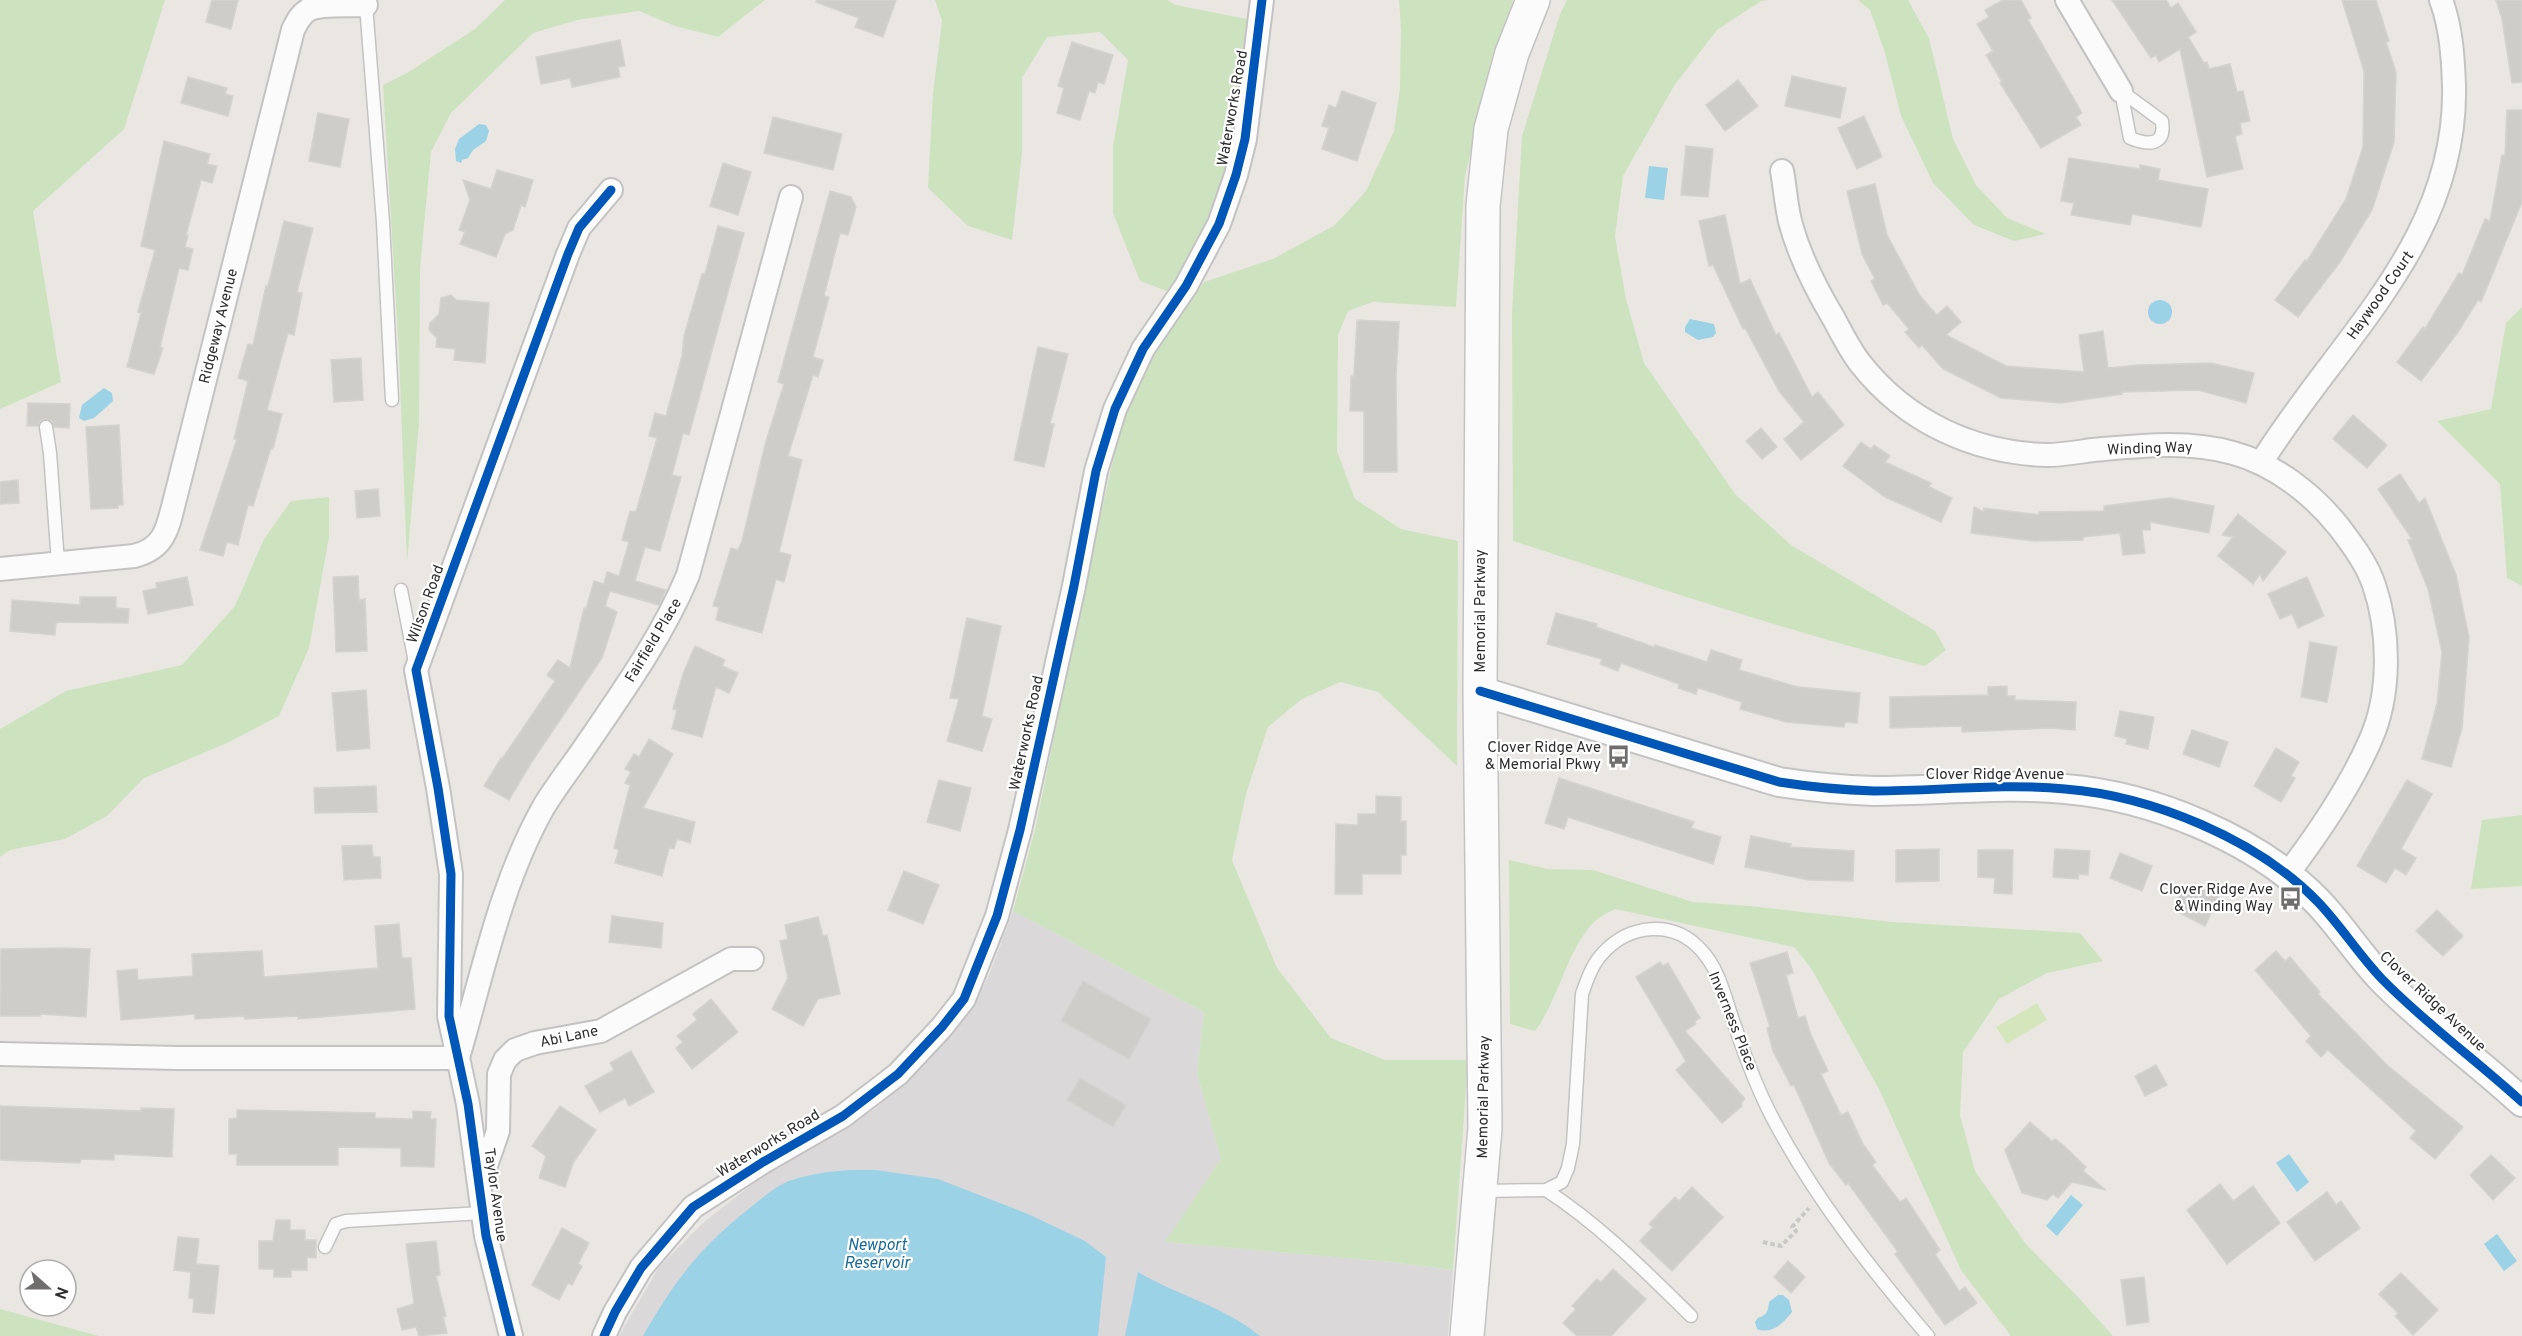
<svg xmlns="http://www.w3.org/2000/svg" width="2522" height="1336" font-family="Overpass,sans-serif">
<rect width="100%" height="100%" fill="#eae7e3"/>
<polygon fill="#dbd8da" points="1013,911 1204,1012 1197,1074 1221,1159 1166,1242 1391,1262 1453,1270 1448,1336 619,1336 659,1267 704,1222 767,1173 875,1109 926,1062 969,1012 988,978"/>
<g fill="#cde3bf">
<polygon points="0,0 165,0 124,129 33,211 61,382 0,409"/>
<polygon points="505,0 765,0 718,37 675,26 639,11 577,20 533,33 451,113 431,152 420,268 419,423 407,563 399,354 383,85 407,73 475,29"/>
<path d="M935,0h232l9,5 76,15c-6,43 -11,86 -21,128 -13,51 -35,99 -59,145l-32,-12 -27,-68v-67l15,-86 -28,-28 -53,5 -25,41v75l-10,87 -44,-14 -40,-38 5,-95 9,-72z"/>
<polygon points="1399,0 1513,0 1487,84 1465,176 1456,307 1373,302 1348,311 1338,335 1337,451 1355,499 1401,529 1458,541 1457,766 1378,692 1340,682 1302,699 1268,727 1246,794 1232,860 1277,968 1331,1038 1385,1060 1468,1060 1453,1270 1391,1262 1165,1242 1221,1159 1197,1074 1204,1012 1013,911 1035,830 1087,576 1124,411 1163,337 1204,282 1273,259 1335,225 1366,191 1394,131 1400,87 1401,29"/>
<path d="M1567,0h201l-7,1 -44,29 -43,56 -51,90 -8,60 11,63 18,64 91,131 56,51 144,86 11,19 -21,16c-140,-35 -275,-81 -412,-125l-1,-229 10,-176 38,-122z"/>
<polygon points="1858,0 1908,0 1929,38 1953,139 1976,185 2007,218 2046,234 2014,241 1974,225 1933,183 1901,116 1885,53 1870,10"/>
<polygon points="2522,307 2522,586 2507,578 2500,484 2437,421 2491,409 2506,323"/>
<polygon points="329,497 329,537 309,648 279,716 227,743 144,778 107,816 65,839 10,850 0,857 0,729 66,691 182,665 235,606 264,539 291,501"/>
<polygon points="2522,815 2522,886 2471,889 2482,820"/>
<path d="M1509,860l39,9 45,1 100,32 57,4 142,16 188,11 23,28 -56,12 -48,26 -36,53 -3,63 15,56 50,72 53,54 35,39h-102l-50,-66 -82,-181 -68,-121 -17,-21 -179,-38c-8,4 -18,9 -24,16 -26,31 -32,74 -56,106l-25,-7z"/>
<polygon points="0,1309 99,1336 0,1336"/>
</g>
<polygon fill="#d6e6bc" points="2037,1003 2047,1020 2007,1044 1996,1027"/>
<g fill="#9cd2e6">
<polygon points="479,124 486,125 489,131 486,141 473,150 468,158 462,160 461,163 456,161 455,149 459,139"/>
<polygon points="1649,166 1668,168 1664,200 1645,198"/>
<circle cx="2160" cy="312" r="12"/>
<polygon points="1690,319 1714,324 1716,333 1713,337 1698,340 1685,332 1685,327"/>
<polygon points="104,388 112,393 113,401 94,418 84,421 79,418 82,405"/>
<polygon points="2289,1154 2309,1182 2297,1192 2276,1163"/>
<path d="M852,1170h24l62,9 90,35 57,27 21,16 -8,79h-455c32,-56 57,-89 108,-129 11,-9 25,-21 38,-26 21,-7 41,-10 63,-11z"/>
<polygon points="2071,1195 2083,1205 2057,1236 2046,1226"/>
<polygon points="2497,1234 2517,1261 2504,1271 2484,1244"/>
<path d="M1138,1272c39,23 87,35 122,64h-135z"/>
<path d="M1778,1295h5l6,5 3,12c-8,11 -21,23 -35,17l-2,-7 3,-4c9,-3 10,-7 11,-16z"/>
</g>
<g fill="#cfcdca" stroke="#d5d3cf" stroke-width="1.5">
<polygon points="212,0 238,0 231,29 206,22"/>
<polygon points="817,0 896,0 883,37 855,27 859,18 816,2"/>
<polygon points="2003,0 2021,0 2031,18 2028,20 2082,113 2076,117 2081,125 2041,148 2000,83 2002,82 1986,55 1993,51 1977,24 1989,17 1985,10"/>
<polygon points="2112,0 2166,0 2171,8 2178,3 2196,32 2188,37 2204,63 2207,62 2209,69 2230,64 2237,92 2243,91 2250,121 2240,123 2242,134 2235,136 2243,169 2207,177 2180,49 2159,62 2156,55 2151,58"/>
<polygon points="2342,0 2376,0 2389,41 2386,42 2396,72 2394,142 2372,210 2340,262 2298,317 2275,300 2305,260 2307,261 2346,199 2363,147 2364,71"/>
<polygon points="2496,0 2522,0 2522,82 2512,83 2502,19"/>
<polygon points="620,40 625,66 618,67 620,77 572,87 570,78 541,84 536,57"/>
<polygon points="1072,42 1113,55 1104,84 1098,82 1095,93 1089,91 1080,120 1057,113 1064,88 1058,86"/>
<polygon points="1792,76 1846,88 1840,118 1785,106"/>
<polygon points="188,77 227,88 225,94 233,96 228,116 181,103"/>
<polygon points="1738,80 1758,106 1725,131 1706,105"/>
<polygon points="1342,91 1376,103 1357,161 1322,149 1329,128 1322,126 1329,105 1336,108"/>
<polygon points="2507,110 2522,110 2522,202 2481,302 2478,300 2458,332 2421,381 2397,362 2423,327 2425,329 2459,273 2462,275 2485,219 2490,221 2502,155 2505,155"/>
<polygon points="318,113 349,119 340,167 309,161"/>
<polygon points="1864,116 1882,157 1857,169 1838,128"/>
<polygon points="773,117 842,134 833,170 764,153"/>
<polygon points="164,141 210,154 207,164 217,166 212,183 201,180 186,235 188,235 185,247 193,249 188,270 179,268 160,347 163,348 154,374 127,367 141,313 138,312 155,250 141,246"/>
<polygon points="1686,146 1713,149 1708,197 1681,195"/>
<polygon points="2069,158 2140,169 2140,165 2160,169 2158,180 2208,189 2201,227 2132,214 2130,225 2071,215 2074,203 2061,201"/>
<polygon points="723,163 751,172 738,215 710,206"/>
<polygon points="497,170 533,180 525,207 521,205 513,230 505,234 496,257 460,244 465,232 459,230 470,200 463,180 491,189"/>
<polygon points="1875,184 1887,235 1920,296 1937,315 1947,306 1961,322 1946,335 2006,366 2084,372 2079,335 2103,331 2108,368 2138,365 2211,363 2254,373 2246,403 2198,390 2122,392 2122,394 2061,403 2001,398 1943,369 1922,345 1919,348 1905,332 1909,329 1887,303 1883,305 1871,281 1875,279 1862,254 1847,191"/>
<polygon points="830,191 851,197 856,207 848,235 840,233 824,296 829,297 813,357 823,360 818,377 813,375 788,456 802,460 779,552 791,555 784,582 776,579 762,633 716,620 719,607 713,606 731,548 738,550 742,541 766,441 784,384 778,382"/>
<polygon points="1725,215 1740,284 1750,279 1776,335 1779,333 1812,397 1818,392 1844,425 1801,460 1784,439 1804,422 1779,391 1745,328 1743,329 1713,265 1709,266 1699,221"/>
<polygon points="284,221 313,228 297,292 302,293 294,335 288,333 267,410 282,414 273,449 271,448 253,506 248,505 238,545 227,542 223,556 200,550 237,439 234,439 248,381 238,378 248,344 253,345 266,286 268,286"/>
<polygon points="718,226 744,233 689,435 683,433 672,475 681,477 660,551 645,547 635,581 666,590 664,594 659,605 610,591 605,606 617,612 602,658 531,763 509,800 484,786 501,758 502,759 555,681 547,675 558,660 570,668 584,608 586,609 594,581 604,584 607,572 619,576 629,542 622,540 630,511 636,512 657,438 649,436 655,413 666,416 682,356 684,336 702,274 705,274"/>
<polygon points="451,295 456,300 489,303 485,363 454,360 455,349 436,347 437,338 429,330 430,323 439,314 441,298"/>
<polygon points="1357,320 1399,322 1396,377 1397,472 1364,472 1364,411 1350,411 1351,376 1354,376"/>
<polygon points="1038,347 1068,354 1050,424 1054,424 1044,467 1014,460"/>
<polygon points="361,358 363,400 334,402 331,360"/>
<polygon points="28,403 70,404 69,428 54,427 52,421 45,419 40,421 38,426 27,426"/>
<polygon points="2353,415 2387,445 2367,468 2333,439"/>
<polygon points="119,425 123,505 118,505 118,508 91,509 86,427"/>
<polygon points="1761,428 1777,447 1762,459 1746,441"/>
<polygon points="1861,442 1871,449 1874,445 1890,456 1885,462 1931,483 1929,487 1952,498 1941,522 1885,497 1843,466"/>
<polygon points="2400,474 2419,503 2425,498 2456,575 2469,637 2462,728 2451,767 2422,759 2437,704 2442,652 2428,589 2408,540 2412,539 2378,489"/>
<polygon points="18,480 19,503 0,504 0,482"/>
<polygon points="378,489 380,516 357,518 355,491"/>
<polygon points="2170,498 2214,506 2209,533 2150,522 2150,530 2142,530 2145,553 2123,555 2120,533 2083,537 2083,540 2035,541 1971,533 1974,507 1984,512 1984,508 2039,515 2039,512 2104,511 2104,506"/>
<polygon points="2238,514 2286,552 2263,581 2260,574 2253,584 2218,556 2233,537 2222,535"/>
<polygon points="358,576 359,600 365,599 367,651 336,652 333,577"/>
<polygon points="187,577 193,605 148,614 143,591 157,588 156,583"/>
<polygon points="2307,577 2324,616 2298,628 2292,614 2280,619 2268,594"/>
<polygon points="80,597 116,597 116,608 129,609 128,623 56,622 55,635 10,631 12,600 80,605"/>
<polygon points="1556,613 1597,624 1596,627 1654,647 1655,645 1707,662 1711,650 1742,660 1739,670 1798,687 1860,693 1857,723 1845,722 1844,727 1786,722 1740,709 1742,702 1698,688 1696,694 1678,688 1679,684 1621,663 1618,671 1600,664 1602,659 1547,644"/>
<polygon points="967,618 1001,626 982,716 992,719 982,751 947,741 959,699 950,698"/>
<polygon points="2310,642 2337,647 2327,702 2301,697"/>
<polygon points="695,646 725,660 722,666 738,673 729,693 716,687 702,737 672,729 677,710 673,709 683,674"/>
<polygon points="2007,686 2007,696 2015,696 2015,700 2076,702 2075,730 2050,728 1962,732 1962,726 1890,728 1890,697 1988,695 1988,687"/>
<polygon points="366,690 370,748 337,751 332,693"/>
<polygon points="2120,711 2154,717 2148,749 2126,744 2127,739 2115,736"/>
<polygon points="2192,730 2228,742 2219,767 2183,754"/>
<polygon points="649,739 673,754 643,808 695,822 690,843 677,839 674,849 669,848 662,876 615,863 619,850 614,848 630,785 625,783 631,772 625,769 634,754 639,757"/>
<polygon points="2276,748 2299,762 2291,776 2295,778 2281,802 2254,786"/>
<polygon points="1559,778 1694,822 1691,828 1721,837 1713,864 1568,817 1564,829 1545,823"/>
<polygon points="939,780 971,788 960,831 927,822"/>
<polygon points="2407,780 2432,794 2401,849 2416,858 2406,875 2395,868 2386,883 2357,866"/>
<polygon points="376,786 377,812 315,813 314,788"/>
<polygon points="1376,796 1401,797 1401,821 1406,821 1406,855 1401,855 1401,874 1362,874 1362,894 1335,894 1336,824 1358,825 1358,814 1376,814"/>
<polygon points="1751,836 1791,844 1790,847 1854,851 1853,881 1809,880 1745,867"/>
<polygon points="372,845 373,857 380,857 381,878 344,880 342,846"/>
<polygon points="1939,849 1939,881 1896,882 1896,850"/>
<polygon points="2055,849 2090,851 2088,875 2079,874 2078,879 2053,877"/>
<polygon points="1978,850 2013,850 2012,894 1994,893 1995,878 1978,877"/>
<polygon points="2120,853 2152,866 2142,891 2110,878"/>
<polygon points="904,871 939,885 923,924 888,910"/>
<polygon points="2184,885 2196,891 2199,887 2219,897 2205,926 2172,909"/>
<polygon points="2437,910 2463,936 2443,956 2416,931"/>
<polygon points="612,916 663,923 661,948 609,942"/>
<polygon points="818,917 823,936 827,935 840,994 818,999 803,1026 772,1009 788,978 780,941 788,939 785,925"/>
<polygon points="399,924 402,958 411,958 415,1009 298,1019 298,1016 245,1019 244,1016 195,1019 195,1014 121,1020 117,971 137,969 138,980 193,976 192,954 262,951 264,977 378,968 375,926"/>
<polygon points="64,948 90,949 86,1017 40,1014 40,1016 0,1016 1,949"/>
<polygon points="2276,951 2285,961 2290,957 2320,992 2318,994 2387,1065 2463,1127 2435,1159 2410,1138 2416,1131 2328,1050 2321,1057 2306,1041 2311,1036 2255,970"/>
<polygon points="1787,952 1793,973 1786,975 1798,1018 1805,1016 1811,1035 1828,1071 1821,1074 1841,1115 1848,1112 1863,1144 1876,1162 1872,1165 1900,1202 1906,1198 1940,1250 1935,1254 1959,1291 1965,1287 1977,1303 1945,1325 1895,1254 1898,1252 1848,1183 1846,1185 1829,1163 1794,1085 1791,1086 1773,1051 1767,1028 1770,1027 1750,963"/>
<polygon points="1660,962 1663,966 1668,963 1700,1018 1695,1021 1696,1024 1685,1031 1745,1099 1741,1103 1742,1106 1722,1123 1676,1070 1686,1061 1636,977"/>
<polygon points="1083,981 1151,1019 1129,1059 1061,1021"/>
<polygon points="711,999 738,1032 692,1069 676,1048 683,1042 677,1036 697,1020 693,1014"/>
<polygon points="631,1051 654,1092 629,1106 625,1098 600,1112 585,1086 614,1070 610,1063"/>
<polygon points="2156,1065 2167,1085 2145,1096 2135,1076"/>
<polygon points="1080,1078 1126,1105 1113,1127 1067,1100"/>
<polygon points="0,1106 141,1111 141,1108 174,1109 172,1157 114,1154 114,1160 81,1159 80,1163 0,1160"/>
<polygon points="560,1106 596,1130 573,1163 565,1187 539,1178 546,1156 532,1146"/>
<polygon points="237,1110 375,1113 375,1118 413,1119 413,1111 431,1112 430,1119 436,1119 434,1167 401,1166 401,1148 338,1147 338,1165 237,1165 237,1154 229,1154 229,1119 237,1118"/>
<polygon points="2030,1122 2052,1141 2055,1139 2062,1144 2086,1167 2083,1171 2106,1190 2072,1182 2058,1198 2053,1194 2047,1200 2022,1193 2005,1150"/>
<polygon points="2491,1155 2515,1178 2493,1200 2470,1175"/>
<polygon points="2220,1184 2233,1201 2253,1186 2280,1223 2227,1264 2187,1210"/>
<polygon points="1692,1187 1723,1217 1672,1271 1640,1241 1653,1227 1649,1224 1675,1197 1679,1201"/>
<polygon points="2327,1192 2336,1205 2341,1201 2360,1228 2315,1261 2287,1222"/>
<polygon points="276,1220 290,1220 290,1230 305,1230 305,1240 316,1240 316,1258 307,1257 307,1270 291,1270 291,1277 274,1277 274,1269 259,1269 259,1241 273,1241"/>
<polygon points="562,1228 589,1243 578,1264 582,1266 572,1285 568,1283 559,1300 532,1285"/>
<polygon points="178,1237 199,1239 196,1264 219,1266 214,1314 193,1312 194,1299 189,1298 191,1272 174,1270"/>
<polygon points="436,1241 440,1275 436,1276 446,1316 443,1317 447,1333 419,1336 416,1327 402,1330 397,1309 414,1304 406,1244"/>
<polygon points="1788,1261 1805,1277 1791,1293 1774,1277"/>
<polygon points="1613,1269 1646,1299 1611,1336 1577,1336 1563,1323 1576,1309 1572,1306 1597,1279 1601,1282"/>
<polygon points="2401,1273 2438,1310 2413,1335 2395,1316 2398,1313 2379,1294"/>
<polygon points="2144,1277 2149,1322 2127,1325 2121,1280"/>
</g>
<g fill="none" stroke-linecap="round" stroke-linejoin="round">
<defs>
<g id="service">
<polyline points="366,5 383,222 392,400"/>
<path d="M2121,91l41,30c4,26 -15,24 -32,17z"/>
<polyline points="46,427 50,453 58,563"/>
<polyline points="401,590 415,662"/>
<path d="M1546,1190c54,35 99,81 145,126"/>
<path d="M1482,1191l64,-1 16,-8 6,-14 5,-24 9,-150c5,-14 10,-29 20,-40 27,-30 71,-35 99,-4 20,21 25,53 35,79 10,30 22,61 36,88 42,80 98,151 156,219"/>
<polyline points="325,1247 336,1224 346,1221 482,1213"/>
</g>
<g id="minor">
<polyline points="2067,0 2121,91"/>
<path d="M1782,171c3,16 4,34 8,50 9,35 26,68 44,98 8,15 16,31 26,44 46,59 114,90 187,92 15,0 31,-3 46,-5 47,-4 94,-10 140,3 41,11 80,41 106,74 13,17 28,37 35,58 16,47 17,110 -4,156 -21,48 -52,93 -84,135"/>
<path d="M2261,463c76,-123 197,-221 193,-378 -1,-28 -3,-58 -13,-85"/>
<path d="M0,569l134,-13c33,-8 34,-31 42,-61l117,-465c4,-8 7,-15 15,-20 12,-7 44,-4 58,-5"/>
<polyline points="0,1054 178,1058 457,1058"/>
<path d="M459,1054c24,-82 42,-171 84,-246 13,-22 30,-43 44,-64 37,-54 76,-109 101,-169l103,-378"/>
<polyline points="481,1180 498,1131 499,1074 505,1060 515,1050 535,1043 601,1031 731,959 752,959"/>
<polyline points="511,1336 486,1236 468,1104 449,1016 451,874 438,788 416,670 568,254 579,228 611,190"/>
<polyline points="604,1336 615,1312 641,1268 693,1207 763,1162 843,1116 898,1074 942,1027 964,999 997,916 1020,830 1074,586 1096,471 1115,409 1143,349 1186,286 1219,224 1236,175 1245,139 1262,0"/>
</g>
<path id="tertiary" d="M1480,691l299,91c32,5 63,8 95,9 64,0 128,-8 191,-2 87,7 192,50 253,113 23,24 41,53 64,77 43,44 94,81 140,123"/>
<polyline id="secondary" points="1467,1336 1485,1128 1480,691 1483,206 1491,129 1512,53 1533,0"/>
</defs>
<use href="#service" stroke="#c4c3c3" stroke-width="15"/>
<use href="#minor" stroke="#c4c3c3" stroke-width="26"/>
<use href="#tertiary" stroke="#c4c3c3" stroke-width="32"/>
<use href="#secondary" stroke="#c4c3c3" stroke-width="36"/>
<polyline stroke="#c8c8c8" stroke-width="4" stroke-dasharray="4.5 3" stroke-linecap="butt" points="1763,1242 1781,1246 1796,1231 1792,1227 1809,1208"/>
<use href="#service" stroke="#fcfbfb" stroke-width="12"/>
<use href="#minor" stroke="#fcfbfb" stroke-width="22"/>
<use href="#tertiary" stroke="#fcfbfb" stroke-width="28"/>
<use href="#secondary" stroke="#fcfbfb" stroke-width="33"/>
<defs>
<g id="cycleway">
<path d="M1480,691l299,91c32,5 63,8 95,9 64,0 128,-8 191,-2 87,7 192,50 253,113 23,24 41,53 64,77 43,44 94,81 140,123"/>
<polyline points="511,1336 486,1236 468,1104 449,1016 451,874 438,788 416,670 568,254 579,228 611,190"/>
<polyline points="604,1336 615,1312 641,1268 693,1207 763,1162 843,1116 898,1074 942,1027 964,999 997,916 1020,830 1074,586 1096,471 1115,409 1143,349 1186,286 1219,224 1236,175 1245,139 1262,0"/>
</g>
</defs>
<use href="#cycleway" stroke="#fff" stroke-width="13"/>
<use href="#cycleway" stroke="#0057b8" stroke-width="9"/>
</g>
<defs>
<symbol id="bus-bare" viewBox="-9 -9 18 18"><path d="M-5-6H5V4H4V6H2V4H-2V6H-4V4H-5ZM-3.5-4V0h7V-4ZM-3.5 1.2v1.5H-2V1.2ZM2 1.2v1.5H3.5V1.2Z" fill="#6f6e6d" stroke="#fff" stroke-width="2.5" paint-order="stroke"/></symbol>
</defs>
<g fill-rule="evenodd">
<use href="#bus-bare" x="1602" y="740" width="33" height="33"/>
<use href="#bus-bare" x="2274" y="882" width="33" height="33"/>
</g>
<g text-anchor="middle" stroke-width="4.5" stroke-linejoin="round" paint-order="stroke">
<g font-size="15" fill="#2d2d2d" stroke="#fff">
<text transform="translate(1232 108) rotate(-80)" y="5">Waterworks Road</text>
<text transform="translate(2380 295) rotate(-55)" y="5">Haywood Court</text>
<text transform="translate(218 326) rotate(-76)" y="5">Ridgeway Avenue</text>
<text transform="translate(2150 448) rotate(-2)" y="5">Winding Way</text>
<text transform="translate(425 604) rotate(-70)" y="5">Wilson Road</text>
<text transform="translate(1480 611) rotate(-90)" y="5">Memorial Parkway</text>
<text transform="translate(653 640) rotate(-59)" y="5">Fairfield Place</text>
<text transform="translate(1026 733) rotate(-78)" y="5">Waterworks Road</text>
<text x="1995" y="779">Clover Ridge Avenue</text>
<text transform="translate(2433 1001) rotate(43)" y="5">Clover Ridge Avenue</text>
<text transform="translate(1733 1021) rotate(68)" y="5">Inverness Place</text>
<text transform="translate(569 1036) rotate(-12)" y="5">Abi Lane</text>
<text transform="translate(1483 1097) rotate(-89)" y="5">Memorial Parkway</text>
<text transform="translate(768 1143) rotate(-31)" y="5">Waterworks Road</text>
<text transform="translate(496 1195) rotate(82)" y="5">Taylor Avenue</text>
</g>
<g font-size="15" fill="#2d2d2d" stroke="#fff" text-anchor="end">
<text x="1601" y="752">Clover Ridge Ave<tspan x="1601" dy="17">&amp; Memorial Pkwy</tspan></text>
<text x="2273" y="894">Clover Ridge Ave<tspan x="2273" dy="17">&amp; Winding Way</tspan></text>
</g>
<g font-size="16" font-style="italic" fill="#166997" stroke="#fff">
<text x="877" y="1250">Newport<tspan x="877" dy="18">Reservoir</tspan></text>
</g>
</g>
<g transform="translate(48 1288) rotate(111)"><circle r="28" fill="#ffffff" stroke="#ababab" stroke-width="1.5"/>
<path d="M0-4.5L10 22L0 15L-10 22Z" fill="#6f6e6d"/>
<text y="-9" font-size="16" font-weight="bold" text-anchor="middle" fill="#2d2d2d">N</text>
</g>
</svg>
